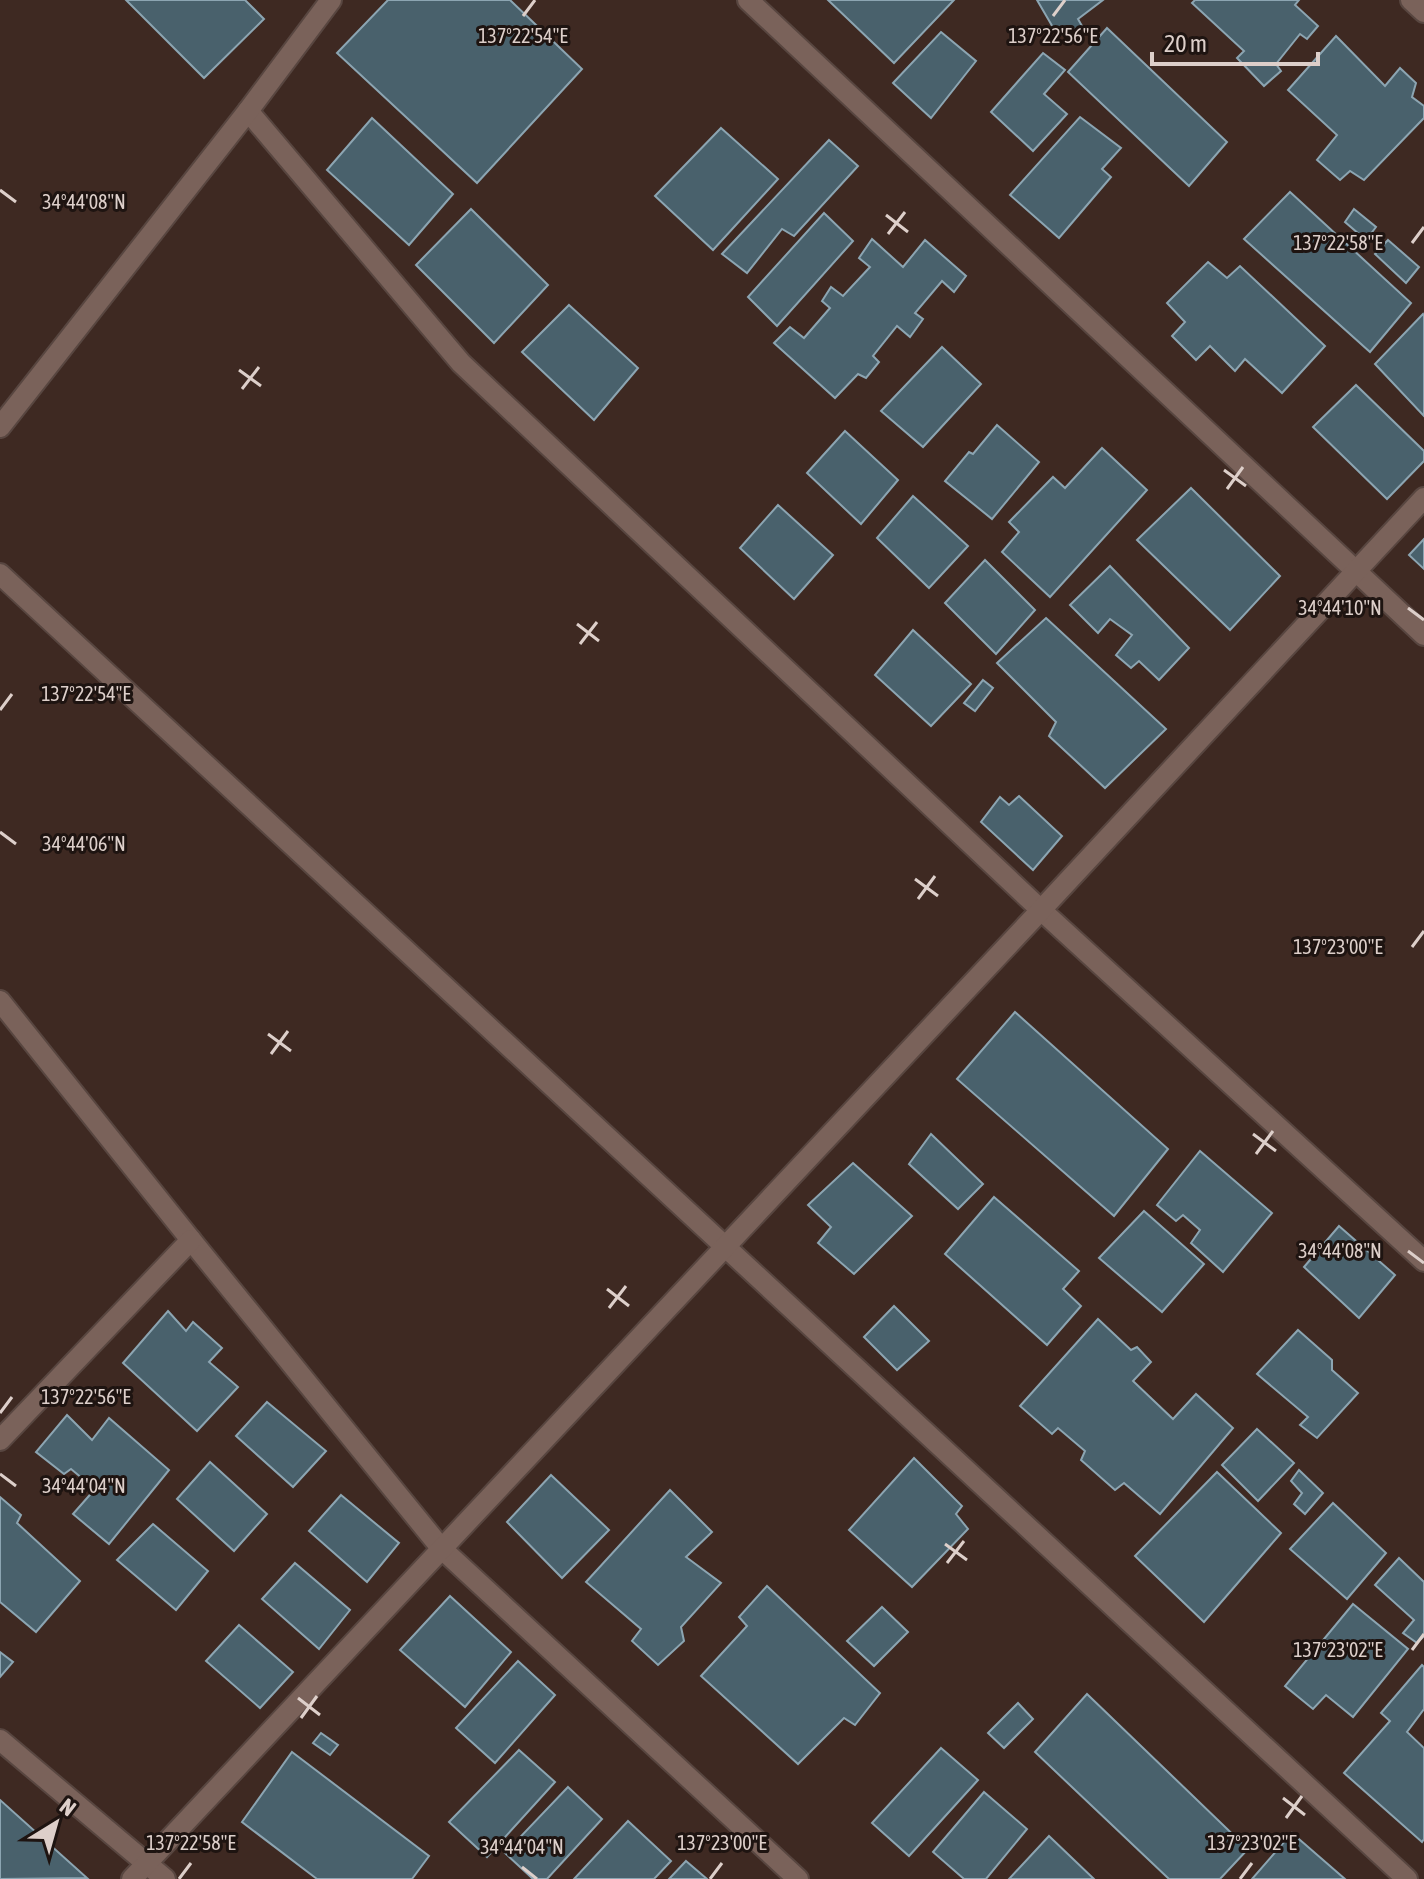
<svg xmlns="http://www.w3.org/2000/svg" width="1424" height="1879" font-family="'Asap Condensed',sans-serif">
<rect width="100%" height="100%" fill="#3e2922"/>
<g fill="#49616c" stroke="#8ca5b2" stroke-width="2">
<polygon points="126,0 245,0 264,19 204,78"/>
<polygon points="388,0 510,0 582,69 477,183 337,53"/>
<polygon points="828,0 954,0 894,63"/>
<polygon points="1037,0 1103,0 1078,19 1082,26 1058,36"/>
<polygon points="1195,0 1299,0 1295,5 1318,26 1307,39 1300,34 1276,64 1281,71 1264,86 1237,58 1244,51 1192,3"/>
<polygon points="1107,28 1227,142 1189,186 1068,72"/>
<polygon points="941,32 976,61 931,118 893,83"/>
<polygon points="1336,36 1385,86 1400,68 1416,83 1412,97 1424,106 1424,118 1364,180 1350,171 1340,180 1317,160 1337,135 1288,90"/>
<polygon points="1043,53 1065,70 1044,94 1067,114 1033,151 991,112"/>
<polygon points="1080,117 1121,148 1102,169 1111,177 1059,238 1010,195"/>
<polygon points="372,118 453,194 409,245 327,170"/>
<polygon points="721,128 778,179 713,250 655,196"/>
<polygon points="829,140 858,166 794,236 782,229 747,273 722,254"/>
<polygon points="1290,192 1411,303 1370,352 1244,239"/>
<polygon points="471,209 548,285 494,343 416,265"/>
<polygon points="1354,209 1376,227 1366,240 1345,222"/>
<polygon points="824,213 853,241 777,326 748,297"/>
<polygon points="872,239 903,267 925,240 966,276 954,292 942,281 915,313 923,319 910,337 897,326 873,356 879,362 866,378 858,374 835,398 774,343 790,327 804,338 830,308 822,301 831,287 843,296 870,267 859,258"/>
<polygon points="1388,240 1419,267 1406,283 1375,254"/>
<polygon points="1208,262 1227,278 1240,266 1325,346 1282,393 1245,359 1235,371 1210,346 1196,360 1172,336 1185,322 1167,303"/>
<polygon points="569,305 638,368 594,420 522,352"/>
<polygon points="1423,314 1424,316 1424,416 1375,364"/>
<polygon points="942,347 981,384 923,447 881,411"/>
<polygon points="1356,385 1424,451 1424,461 1387,499 1313,427"/>
<polygon points="997,425 1039,462 992,519 945,481 969,452 973,454"/>
<polygon points="845,431 898,480 861,524 807,473"/>
<polygon points="1102,448 1147,490 1050,597 1002,552 1019,532 1009,522 1053,477 1065,488"/>
<polygon points="1191,488 1280,576 1230,630 1137,540"/>
<polygon points="913,496 968,546 929,588 877,538"/>
<polygon points="778,505 833,555 794,599 740,548"/>
<polygon points="1424,539 1424,569 1409,555"/>
<polygon points="985,560 1035,610 996,654 945,603"/>
<polygon points="1110,566 1189,648 1159,680 1139,661 1131,668 1116,655 1132,635 1110,619 1098,633 1070,605"/>
<polygon points="1046,618 1166,729 1105,788 1049,736 1056,722 997,663"/>
<polygon points="913,630 971,684 931,726 875,675"/>
<polygon points="983,680 993,688 975,711 964,703"/>
<polygon points="1019,796 1062,836 1033,870 981,822 1000,797 1009,805"/>
<polygon points="1015,1012 1168,1149 1114,1216 957,1079"/>
<polygon points="931,1134 983,1184 958,1209 909,1164"/>
<polygon points="1200,1151 1272,1213 1223,1272 1191,1243 1200,1230 1183,1215 1176,1221 1157,1205"/>
<polygon points="853,1163 912,1216 854,1274 818,1243 831,1227 808,1205"/>
<polygon points="994,1197 1079,1271 1063,1289 1081,1306 1047,1345 945,1254"/>
<polygon points="1144,1211 1204,1264 1162,1312 1099,1258"/>
<polygon points="1339,1226 1395,1275 1359,1318 1304,1267"/>
<polygon points="894,1306 929,1341 897,1370 864,1337"/>
<polygon points="168,1311 186,1331 193,1322 222,1348 209,1362 238,1387 197,1431 123,1363"/>
<polygon points="1098,1319 1131,1350 1137,1347 1151,1362 1133,1381 1173,1419 1196,1394 1233,1428 1160,1514 1124,1483 1115,1490 1081,1460 1085,1451 1058,1428 1052,1434 1020,1406"/>
<polygon points="1298,1330 1332,1360 1332,1370 1358,1393 1317,1438 1300,1425 1308,1417 1257,1374"/>
<polygon points="267,1402 326,1451 293,1487 236,1436"/>
<polygon points="67,1415 92,1440 109,1418 169,1470 109,1544 73,1514 95,1489 71,1469 64,1474 36,1452"/>
<polygon points="1257,1429 1294,1463 1258,1501 1222,1465"/>
<polygon points="914,1458 962,1506 956,1514 968,1529 912,1587 849,1530"/>
<polygon points="210,1462 267,1514 234,1551 177,1499"/>
<polygon points="1299,1470 1323,1493 1305,1514 1294,1504 1302,1493 1291,1481"/>
<polygon points="1217,1472 1281,1533 1204,1622 1135,1556"/>
<polygon points="551,1475 609,1530 562,1578 507,1522"/>
<polygon points="670,1490 712,1532 686,1557 721,1583 681,1627 684,1641 658,1665 632,1641 641,1629 586,1582"/>
<polygon points="341,1495 399,1543 367,1582 309,1531"/>
<polygon points="0,1497 21,1515 17,1523 80,1581 36,1632 0,1602"/>
<polygon points="1333,1503 1386,1553 1347,1599 1290,1549"/>
<polygon points="153,1524 208,1571 176,1610 117,1560"/>
<polygon points="1399,1558 1424,1582 1424,1636 1417,1643 1403,1633 1414,1620 1375,1585"/>
<polygon points="295,1563 350,1610 319,1649 262,1599"/>
<polygon points="767,1586 880,1693 855,1725 844,1718 798,1764 701,1676 747,1626 739,1617"/>
<polygon points="450,1596 511,1652 465,1707 400,1650"/>
<polygon points="1353,1604 1408,1649 1353,1717 1326,1695 1313,1709 1285,1686"/>
<polygon points="882,1607 908,1632 874,1666 847,1641"/>
<polygon points="239,1625 293,1672 260,1708 206,1661"/>
<polygon points="0,1652 13,1662 0,1677"/>
<polygon points="518,1661 555,1695 495,1763 456,1728"/>
<polygon points="1422,1665 1424,1667 1424,1709 1407,1732 1424,1748 1424,1839 1422,1842 1344,1773 1390,1721 1381,1713"/>
<polygon points="1087,1694 1248,1849 1220,1879 1169,1879 1035,1752"/>
<polygon points="1018,1703 1033,1719 1004,1748 988,1733"/>
<polygon points="321,1733 338,1745 330,1755 313,1743"/>
<polygon points="941,1748 978,1780 909,1856 872,1823"/>
<polygon points="519,1750 555,1782 487,1857 449,1822"/>
<polygon points="292,1752 429,1856 412,1879 317,1879 242,1822"/>
<polygon points="568,1787 602,1819 547,1879 533,1879 505,1853"/>
<polygon points="984,1792 1027,1829 986,1879 964,1879 933,1852"/>
<polygon points="0,1800 87,1878 0,1879"/>
<polygon points="628,1821 671,1861 654,1879 574,1879"/>
<polygon points="1292,1833 1345,1879 1252,1879"/>
<polygon points="1049,1836 1094,1879 1009,1879"/>
<polygon points="686,1861 707,1879 669,1879"/>
</g>
<g fill="none" stroke-linecap="round" stroke-linejoin="round">
<defs>
<g id="street">
<polyline points="748,0 1424,635"/>
<polyline points="1411,0 1424,12"/>
<polyline points="248,111 461,363 1041,910 1424,1261"/>
<polyline points="0,427 248,111 331,0"/>
<polyline points="0,574 1407,1879"/>
<polyline points="0,1001 191,1240 441,1548 798,1879"/>
<polyline points="0,1440 191,1240"/>
<polyline points="0,1740 165,1879"/>
<polyline points="132,1879 1041,910 1424,498"/>
</g>
</defs>
<use href="#street" stroke="#584640" stroke-width="24"/>
<use href="#street" stroke="#7a625a" stroke-width="20"/>
</g>
<path fill="none" stroke="#ddcfca" stroke-width="3" d="M523,16l12,-16M1053,16l12,-16M0,190l16,12M886,215l22,17M888,234l17,-22M1412,243l12,-16M239,370l22,16M242,389l17,-22M1224,470l22,16M1227,489l16,-22M1408,608l16,12M577,624l22,17M580,644l17,-22M0,710l12,-16M0,832l16,12M915,879l23,17M918,899l17,-23M1412,947l12,-16M268,1034l23,17M271,1054l17,-23M1253,1134l23,17M1256,1154l17,-23M1408,1251l16,12M607,1289l22,17M609,1308l17,-22M0,1413l12,-16M0,1474l16,12M945,1544l22,16M947,1563l17,-22M1412,1650l12,-16M298,1698l22,17M301,1718l16,-22M1283,1798l22,17M1286,1818l16,-22M522,1867l15,12M179,1879l12,-16M710,1879l12,-16M1240,1879l12,-16"/>
<g font-size="20" text-anchor="middle" fill="#ddcfca" stroke="#1e1411" stroke-width="6" stroke-linejoin="round" paint-order="stroke">
<text x="523" y="43">137°22'54"E</text>
<text x="1053" y="43">137°22'56"E</text>
<text x="84" y="209">34°44'08"N</text>
<text x="1338" y="250">137°22'58"E</text>
<text x="1340" y="615">34°44'10"N</text>
<text x="86" y="701">137°22'54"E</text>
<text x="84" y="851">34°44'06"N</text>
<text x="1338" y="954">137°23'00"E</text>
<text x="1340" y="1258">34°44'08"N</text>
<text x="86" y="1404">137°22'56"E</text>
<text x="84" y="1493">34°44'04"N</text>
<text x="1338" y="1657">137°23'02"E</text>
<text x="191" y="1850">137°22'58"E</text>
<text x="722" y="1850">137°23'00"E</text>
<text x="1252" y="1850">137°23'02"E</text>
<text x="522" y="1854">34°44'04"N</text>
</g>
<g transform="translate(56 1823) rotate(37)" stroke="#1e1411" stroke-width="6" paint-order="stroke">
<path d="M0-6L14 30L0 20L-14 30Z" fill="#ddcfca"/>
<text y="-12" font-size="22" font-weight="bold" text-anchor="middle" fill="#ddcfca">N</text>
</g>
<path d="M1152 52v12h166v-12" fill="none" stroke="#ddcfca" stroke-width="4"/>
<text x="1164" y="52" font-size="24" fill="#ddcfca" stroke="#1e1411" stroke-width="6" paint-order="stroke">20 m</text>
</svg>
